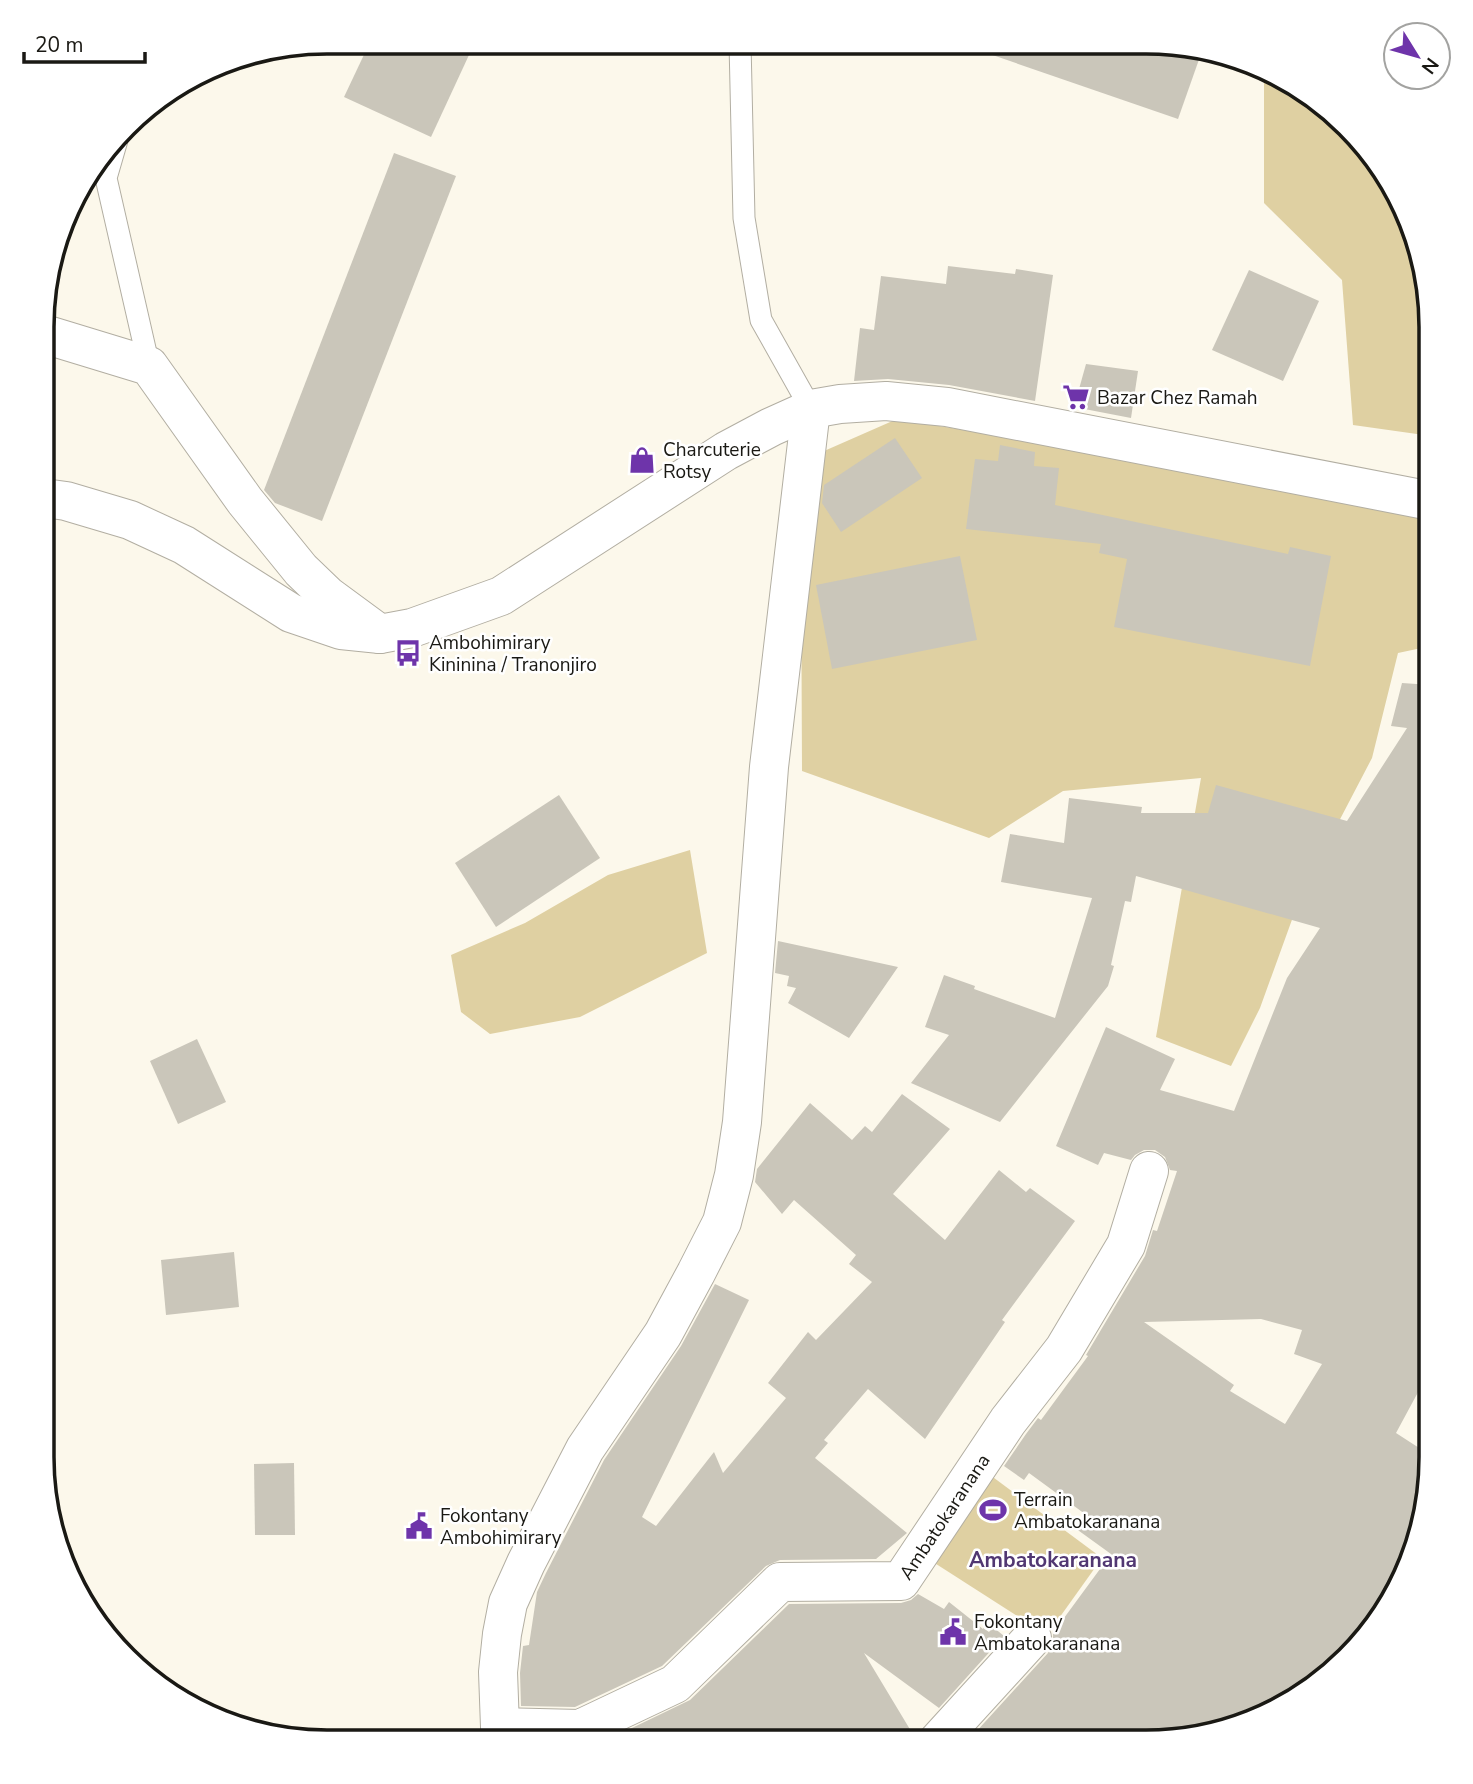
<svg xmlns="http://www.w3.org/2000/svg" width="1473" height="1784" font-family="'Nunito Sans',sans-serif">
<rect width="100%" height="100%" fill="#fcf8eb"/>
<g fill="#dfd0a2">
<polygon points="1264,75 1305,90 1393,184 1421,253 1431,327 1431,436 1353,425 1342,280 1264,203"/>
<polygon points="897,419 1431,507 1431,646 1398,653 1372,758 1302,892 1260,1008 1231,1066 1156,1037 1201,778 1063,791 989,838 802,771 801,546 815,455"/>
<polygon points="690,850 707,953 580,1017 490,1034 461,1012 451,955 525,923 608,875"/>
<polygon points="978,1466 1102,1558 1047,1635 919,1553"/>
</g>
<g fill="#cac6ba" fill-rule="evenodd">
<polygon points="370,42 475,42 431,137 344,97"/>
<polygon points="976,44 1183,45 1202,51 1178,119 975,49"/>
<polygon points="394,153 456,176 322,521 275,503 264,490"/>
<polygon points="948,266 1015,274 1016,269 1053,275 1035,401 949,385 888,379 854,381 860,328 874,330 881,276 946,284"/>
<polygon points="1249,270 1319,301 1283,381 1212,350"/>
<polygon points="1086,364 1138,371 1131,418 1074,407"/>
<polygon points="895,438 922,478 841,532 822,503 824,485"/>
<polygon points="1000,445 1035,452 1034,466 1059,468 1055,505 1288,554 1290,547 1331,556 1310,666 1114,627 1127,559 1099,553 1101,544 966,529 975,459 998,461"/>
<polygon points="960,556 977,640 832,669 816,585"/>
<path d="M1402,683l29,2 -1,685 -34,63 34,22v21l-14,73 -33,66 -94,89 -125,37h-180l-10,-7 74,-81 5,-10v-10l58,-79 -36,-26 10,-14 -56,-41 -5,7 -20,-14 22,-32 12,-16 3,2 47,-64 -2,-1 59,-99 8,-26 4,1 20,-60 -7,-1 -5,-13 -10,-7h-11l-9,5 -4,5 -27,-7 -6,12 -42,-19 50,-119 69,32 -15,31 74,21 53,-133 33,-50 -184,-52 -5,26 -6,-1 -14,64 3,1 -6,20 -108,136 -89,-39 38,-48 -24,-8 19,-52 31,11 -1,3 81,29 37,-120 -91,-16 9,-48 54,9 5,-45 73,9 -1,6h67l8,-28 131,36 60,-93 -16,-2zM1261,1319l41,11 -8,24 28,10 -37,60 -55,-33 4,-6 -90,-63z"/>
<polygon points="559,795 600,858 496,927 455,863"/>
<polygon points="778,941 829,952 898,967 849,1038 788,1003 796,988 787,986 789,976 775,973"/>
<polygon points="197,1039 226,1102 178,1124 150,1061"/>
<polygon points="902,1094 950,1129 893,1194 945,1240 999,1170 1026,1192 1030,1188 1075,1221 1002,1320 1005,1322 925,1439 868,1389 824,1440 828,1443 815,1458 907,1533 876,1559 780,1560 766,1566 662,1666 575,1707 521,1706 520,1673 523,1646 529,1645 537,1592 546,1573 604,1460 681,1346 715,1284 749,1300 642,1517 656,1526 714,1452 723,1473 786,1398 768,1383 808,1332 816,1340 872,1282 849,1264 856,1255 794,1200 782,1214 755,1182 757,1169 810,1103 852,1140 865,1126 872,1132"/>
<polygon points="234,1252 239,1307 166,1315 161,1260"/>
<polygon points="294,1463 295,1535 255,1535 254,1464"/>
<polygon points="918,1594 944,1609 949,1602 983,1629 983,1628 989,1632 993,1627 1004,1636 939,1708 864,1653 917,1741 605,1741 690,1700 789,1604 901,1603 911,1600"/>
</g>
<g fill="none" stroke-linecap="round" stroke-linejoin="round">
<defs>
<g id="lane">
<polyline points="740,43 744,218 761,320 811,409"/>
<polyline points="117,140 106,178 149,366"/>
</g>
<g id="street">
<polyline points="44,334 149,366 245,501 301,570 327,595 380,634"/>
<path id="s1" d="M500,1727l80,2 95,-45 105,-102 121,-1 107,-160 56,-72 62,-104 23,-74"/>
<polyline points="504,1741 500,1727 498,1672 502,1634 508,1603 526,1563 585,1449 663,1334 696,1273 722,1222 734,1175 742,1122 769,767 811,409"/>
<polyline points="938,1741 1032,1638"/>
</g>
<polyline id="secondary" points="44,498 66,501 130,520 184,545 291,613 341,630 380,634 412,628 501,596 726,451 771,427 811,409 840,404 886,401 947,407 1431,501"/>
</defs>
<use href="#lane" stroke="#b2aea2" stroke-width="23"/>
<use href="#street" stroke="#b2aea2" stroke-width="40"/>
<use href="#secondary" stroke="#b2aea2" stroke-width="40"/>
<use href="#lane" stroke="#fff" stroke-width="21"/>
<use href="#street" stroke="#fff" stroke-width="38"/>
<use href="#secondary" stroke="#fff" stroke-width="38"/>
</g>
<defs>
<symbol id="supermarket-bare" viewBox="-9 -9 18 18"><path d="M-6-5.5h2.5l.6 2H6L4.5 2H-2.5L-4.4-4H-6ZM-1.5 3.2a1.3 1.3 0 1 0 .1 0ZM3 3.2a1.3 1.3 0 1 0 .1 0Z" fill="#6e34aa" stroke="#fff" stroke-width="2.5" paint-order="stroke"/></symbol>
<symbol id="shop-bare" viewBox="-9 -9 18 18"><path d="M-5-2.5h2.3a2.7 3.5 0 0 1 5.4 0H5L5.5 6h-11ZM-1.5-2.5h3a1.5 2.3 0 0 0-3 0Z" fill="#6e34aa" stroke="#fff" stroke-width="2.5" paint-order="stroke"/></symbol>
<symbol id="bus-bare" viewBox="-9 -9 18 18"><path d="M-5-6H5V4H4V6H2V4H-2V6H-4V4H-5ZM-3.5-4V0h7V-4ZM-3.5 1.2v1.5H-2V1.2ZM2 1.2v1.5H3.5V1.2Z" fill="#6e34aa" stroke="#fff" stroke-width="2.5" paint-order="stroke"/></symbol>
<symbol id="stadium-bare" viewBox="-9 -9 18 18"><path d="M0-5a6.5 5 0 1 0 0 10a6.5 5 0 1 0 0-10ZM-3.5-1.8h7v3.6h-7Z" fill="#6e34aa" stroke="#fff" stroke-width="2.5" paint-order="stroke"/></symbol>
<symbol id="civic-bare" viewBox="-9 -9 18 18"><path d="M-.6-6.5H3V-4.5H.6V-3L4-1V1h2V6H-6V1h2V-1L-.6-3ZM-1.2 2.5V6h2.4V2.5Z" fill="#6e34aa" stroke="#fff" stroke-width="2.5" paint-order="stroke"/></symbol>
</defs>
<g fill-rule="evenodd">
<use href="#supermarket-bare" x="1057" y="378" width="38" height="38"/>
<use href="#shop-bare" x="623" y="441" width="38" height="38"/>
<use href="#bus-bare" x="389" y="634" width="38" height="38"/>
<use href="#stadium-bare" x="974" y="1491" width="38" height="38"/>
<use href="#civic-bare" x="400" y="1507" width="38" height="38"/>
<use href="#civic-bare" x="934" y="1613" width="38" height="38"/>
</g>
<g text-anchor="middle" stroke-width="5" stroke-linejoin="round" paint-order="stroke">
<g font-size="19" fill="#1a1914" stroke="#fff" text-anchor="start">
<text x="1097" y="404">Bazar Chez Ramah</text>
<text x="663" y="456">Charcuterie<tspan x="663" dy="22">Rotsy</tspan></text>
<text x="429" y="649">Ambohimirary<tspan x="429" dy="22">Kininina / Tranonjiro</tspan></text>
<text x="1014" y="1506">Terrain<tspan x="1014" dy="22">Ambatokaranana</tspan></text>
<text x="440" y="1522">Fokontany<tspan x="440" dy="22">Ambohimirary</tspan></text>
<text x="974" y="1628">Fokontany<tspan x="974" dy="22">Ambatokaranana</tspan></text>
</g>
<g font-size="19" fill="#1a1914" stroke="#fff">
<text dy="7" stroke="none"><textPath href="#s1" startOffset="530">Ambatokaranana</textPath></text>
</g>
<g font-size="21" font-weight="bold" fill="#513772" stroke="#fff">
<text x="1053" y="1567">Ambatokaranana</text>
</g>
</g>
<path d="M0 0H1473V1784H0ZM327 54H1146A273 273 0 0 1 1419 327V1457A273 273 0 0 1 1146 1730H327A273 273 0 0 1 54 1457V327A273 273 0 0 1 327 54Z" fill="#fff" fill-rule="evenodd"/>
<path fill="none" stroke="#1a1914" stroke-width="3.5" d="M327 54H1146A273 273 0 0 1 1419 327V1457A273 273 0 0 1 1146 1730H327A273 273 0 0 1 54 1457V327A273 273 0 0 1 327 54Z"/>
<g transform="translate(1417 56) rotate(127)"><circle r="33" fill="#ffffff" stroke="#a3a3a1" stroke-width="2"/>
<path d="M0-5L12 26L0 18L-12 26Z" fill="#6e34aa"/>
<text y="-10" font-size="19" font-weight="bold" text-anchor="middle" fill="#1a1914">N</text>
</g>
<path d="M24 52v10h121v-10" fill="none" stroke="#1a1914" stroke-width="3.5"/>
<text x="35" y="52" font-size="21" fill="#1a1914" stroke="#ffffff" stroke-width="5" paint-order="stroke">20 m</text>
</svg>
